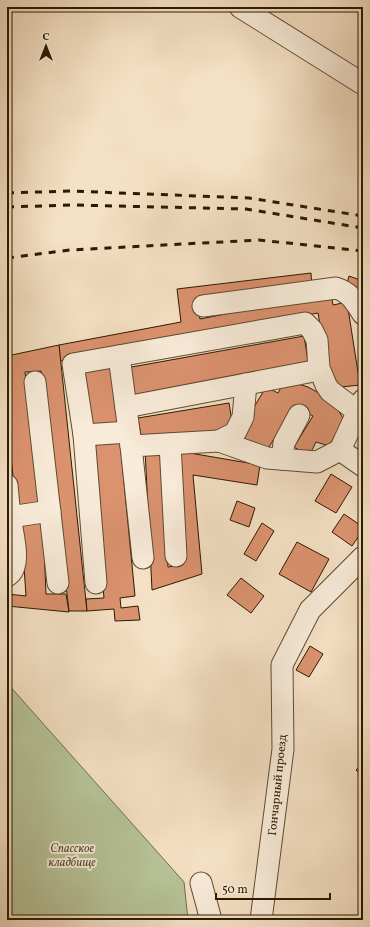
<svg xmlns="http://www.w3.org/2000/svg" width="370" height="927" font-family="Vollkorn,serif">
<rect width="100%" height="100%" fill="#f4e0c4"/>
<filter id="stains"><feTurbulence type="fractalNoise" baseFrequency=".005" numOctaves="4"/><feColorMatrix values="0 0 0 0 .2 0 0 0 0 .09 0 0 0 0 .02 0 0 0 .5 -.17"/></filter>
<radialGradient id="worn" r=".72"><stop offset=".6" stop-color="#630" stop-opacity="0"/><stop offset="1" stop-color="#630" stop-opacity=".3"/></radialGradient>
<polygon fill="#b6c398" stroke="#716e4c" points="7,683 184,882 188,920 7,920"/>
<g fill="#db926f" stroke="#2c1900">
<polygon points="311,273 312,289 196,298 200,319 331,293 333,305 347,302 360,385 331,388 318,313 60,361 59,345 181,322 177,289"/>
<polygon points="349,276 363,281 363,297 346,287"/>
<polygon points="304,336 309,367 132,399 126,368"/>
<polygon points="59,345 87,611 69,611 41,371 25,372 40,503 16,505 7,419 7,356"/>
<polygon points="111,364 118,425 88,428 81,367"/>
<polygon points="285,380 308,387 324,396 337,408 344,420 329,446 316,442 309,456 294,447 313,416 294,406 266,452 238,434 266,387 278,393"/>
<polygon points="229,403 233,428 142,442 138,418"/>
<polygon points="120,441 135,596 120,598 121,608 138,606 140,620 115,621 114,609 87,611 86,599 104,598 90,444"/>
<polygon points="161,448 168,567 183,565 178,451 260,465 257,485 193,475 202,574 152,590 145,449"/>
<polygon points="331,474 352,487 336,513 315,501"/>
<polygon points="237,501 255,508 249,527 230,520"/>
<polygon points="344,514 363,527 363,530 352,546 332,532"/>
<polygon points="21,523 43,523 46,594 66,594 69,612 7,606 7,594 26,596"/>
<polygon points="262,523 274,531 256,561 244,554"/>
<polygon points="297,542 329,559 311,592 279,574"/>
<polygon points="241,578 264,596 251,613 227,595"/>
<polygon points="310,646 323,654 309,677 296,670"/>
<polygon points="363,764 363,777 356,770"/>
</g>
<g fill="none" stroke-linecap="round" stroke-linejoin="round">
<defs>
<g id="minor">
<polyline points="240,7 363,84"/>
<path d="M203,306l133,-18c14,4 19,14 27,26"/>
<polyline points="119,356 131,446"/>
<polyline points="35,382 58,583"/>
<polyline points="363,400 340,450 363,466"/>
<polyline points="126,407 319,370"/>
<polyline points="84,435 129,432"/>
<polyline points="219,441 235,433 243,417 246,384"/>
<polyline points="170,444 176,556"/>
<polyline points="282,459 284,443 299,415"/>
<polyline points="7,485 10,517 50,511"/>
<path d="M7,518l3,-1c2,15 13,50 -3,59"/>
<polyline points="143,558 131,446 219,441 267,458 317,462 340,450"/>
<polyline points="96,583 84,435 73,364 305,323 312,330 317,340 319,368 326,385 330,391 358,412"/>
<polyline points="201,883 211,920"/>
<polyline points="261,920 283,749 282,665 310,610 363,557"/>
</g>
</defs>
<use href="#minor" stroke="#5e4b31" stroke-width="23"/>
<use href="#minor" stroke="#f8ebd9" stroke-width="21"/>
<g stroke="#2c1900" stroke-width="3" stroke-dasharray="7 7" stroke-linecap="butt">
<polyline points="7,193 70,191 249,198 363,216"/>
<polyline points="7,207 72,205 246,209 363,228"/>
<polyline points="7,258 70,250 259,240 363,251"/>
</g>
</g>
<g text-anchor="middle" stroke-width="4" stroke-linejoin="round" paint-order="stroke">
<g font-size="12" fill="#2c1900" stroke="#f8ebd9">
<text transform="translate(277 785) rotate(-84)" y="4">Гончарный проезд</text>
</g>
<g font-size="12" font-style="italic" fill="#554c2e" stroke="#f8ebd9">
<text x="72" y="852">Спасское<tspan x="72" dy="14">кладбище</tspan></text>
</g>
</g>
<rect width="370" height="927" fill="none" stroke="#f4e0c4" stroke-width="24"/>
<rect x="8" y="8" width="354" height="911" fill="none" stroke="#2c1900" stroke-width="2"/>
<rect x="12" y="12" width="346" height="903" fill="none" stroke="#2c1900"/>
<g transform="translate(46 46)" stroke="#f8ebd9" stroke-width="3" paint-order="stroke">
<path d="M0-3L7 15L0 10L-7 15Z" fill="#2c1900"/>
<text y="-6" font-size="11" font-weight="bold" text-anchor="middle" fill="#2c1900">С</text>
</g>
<path d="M216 893v6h114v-6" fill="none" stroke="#2c1900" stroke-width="2"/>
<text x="222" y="893" font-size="12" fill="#2c1900" stroke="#f8ebd9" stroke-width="3" paint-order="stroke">50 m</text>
<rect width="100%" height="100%" filter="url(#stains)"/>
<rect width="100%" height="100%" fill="url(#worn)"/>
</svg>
